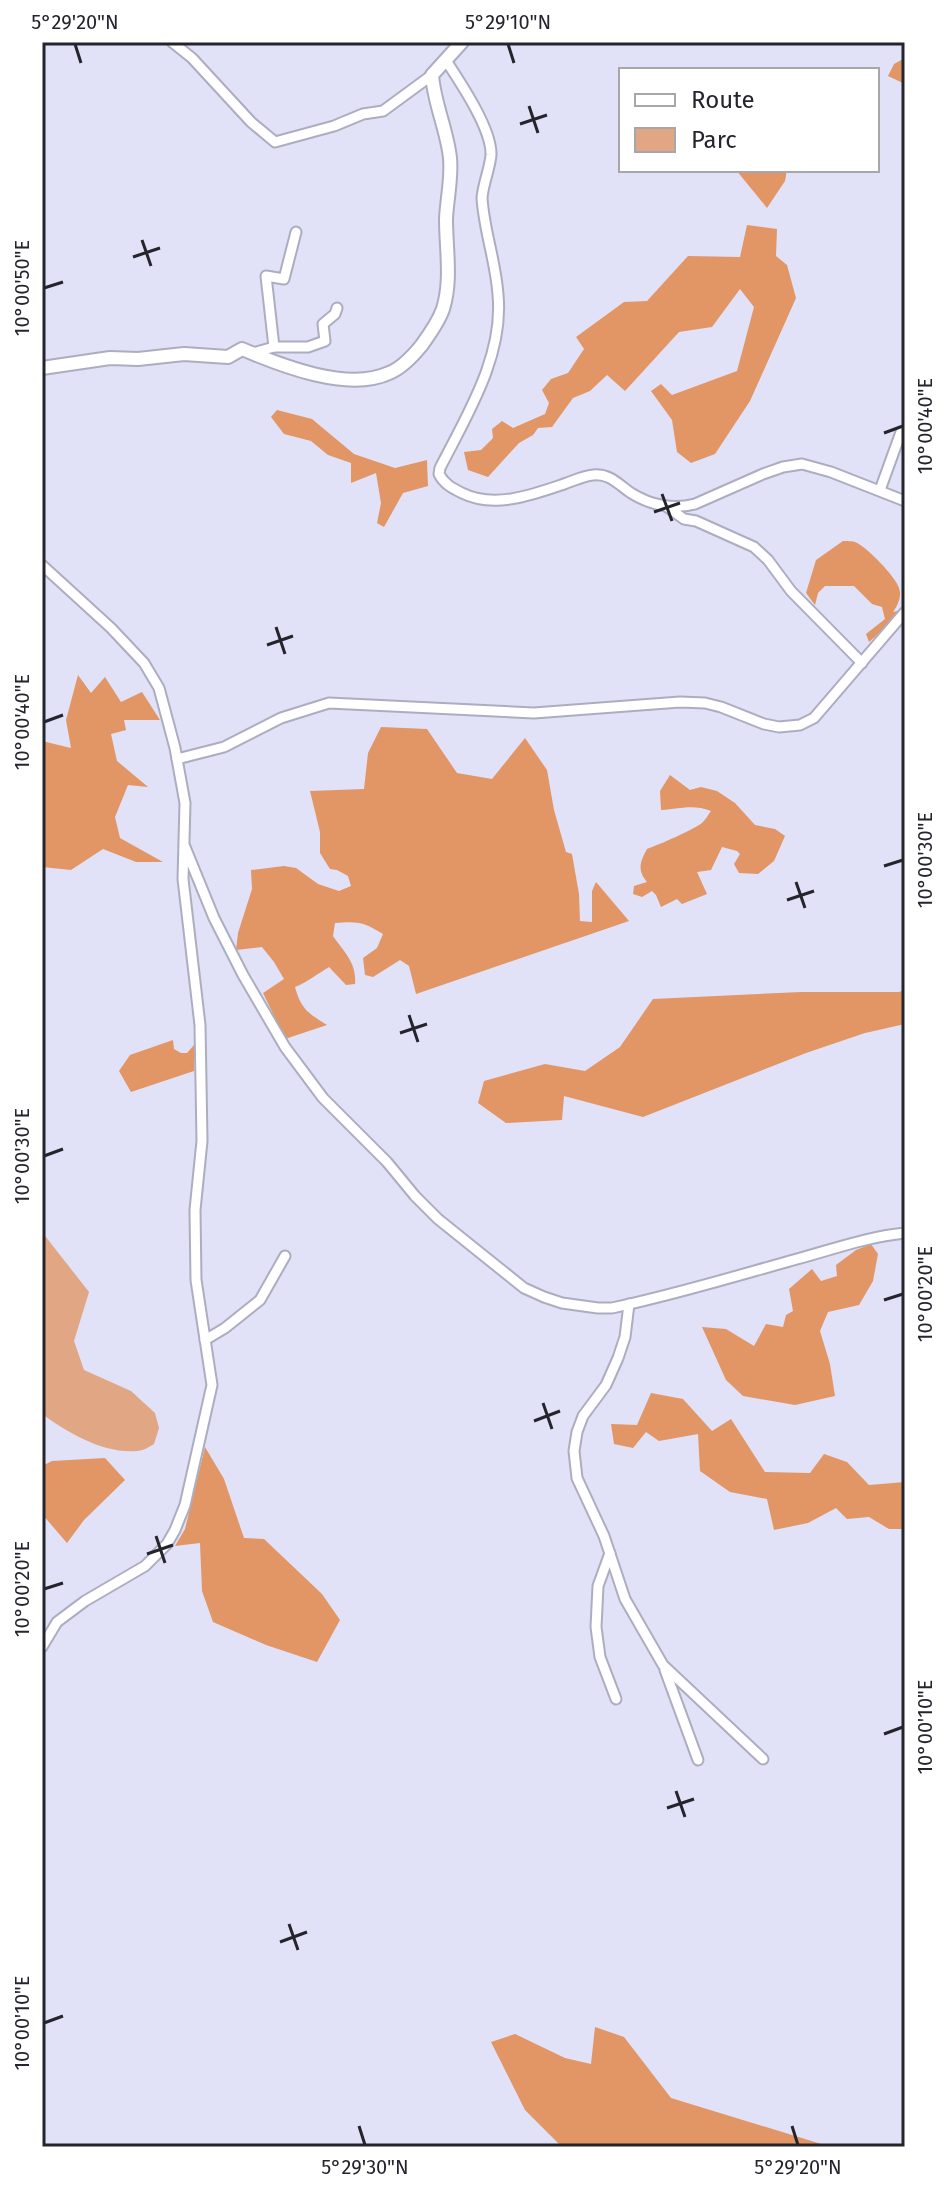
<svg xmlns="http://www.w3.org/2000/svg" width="947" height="2189" font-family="'Fira Sans',sans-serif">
<rect width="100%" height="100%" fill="#e1e1f7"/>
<path fill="#e1a784" d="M42,1232l47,60 -15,49 10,29 47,21 24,22 4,15 -5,16c-5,3 -11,7 -17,7 -33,3 -69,-18 -95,-37z"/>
<g fill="#e29665">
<polygon points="905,58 905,84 888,76 894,64"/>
<polygon points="736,170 787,170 785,181 767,208"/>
<polygon points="747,225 777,229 776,256 787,265 796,298 750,401 715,454 691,463 677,452 672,420 651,391 661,384 672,395 737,371 754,307 740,289 712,327 679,332 625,391 607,375 590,391 573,398 552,427 538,428 533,435 519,443 488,477 468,470 464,452 481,450 493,438 492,429 502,421 513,428 545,414 549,403 542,390 551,379 568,373 584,349 576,337 624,302 647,301 688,256 740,257"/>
<polygon points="277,410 312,419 354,454 395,468 427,460 428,486 403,493 384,527 377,523 381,503 376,473 351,483 351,463 328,455 311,441 284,434 271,417"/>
<path d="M843,541c1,0 12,0 12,1 11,4 41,35 44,46 3,8 -1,17 -6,24l8,-2 -4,7 -28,25 -3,-8 19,-15 -3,-12 -10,-3 -18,-18h-29l-7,7 -3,12 -9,-12 10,-33z"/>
<polygon points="78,675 91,693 105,677 121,702 142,692 160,720 124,720 126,730 111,734 117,761 148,787 128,785 115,817 120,838 163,862 136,862 103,849 71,870 42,867 42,741 71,748 66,720"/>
<path d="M381,727l46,2 30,44 35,6 33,-41 22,32 7,40 12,42 6,2 7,40 1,27 12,1v-31l4,-9 33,39 -213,73 -7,-28 -9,-6 -27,17 -8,-2 -2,-17 14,-10 6,-14c-19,-12 -26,-13 -48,-11l-2,13c11,16 24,27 22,48l-9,1 -17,-18c-12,7 -21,15 -34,20 6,22 13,26 32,38l-42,14 -22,-46 21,-14 -10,-17 -12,-15 -26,3 2,-17 14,-44 -1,-19 33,-4 12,2 22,16 21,7 12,-5 -3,-10 -11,-6 -7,-1 -10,-16v-21l-10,-41 54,-2 4,-36z"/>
<path d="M670,775l20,15 11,-3 16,4 18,12 20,22 20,4 10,7 -11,25 -16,13 -19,-1 -5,-9 6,-10 -3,-3 -15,-4 -11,23 -14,2 10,22 -25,10 -5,-5 -16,8 -5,-12 -4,-4 -10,6 -9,-3 1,-8 13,-4c-10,-12 -7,-20 0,-33 11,-4 49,-20 56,-27 3,-3 5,-7 8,-11 -18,-7 -30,-2 -50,-1l-1,-19z"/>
<polygon points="905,990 905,1024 865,1033 806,1053 643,1117 564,1096 562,1120 506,1123 478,1103 484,1081 545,1064 585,1071 620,1047 653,999 801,992 899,992"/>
<polygon points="173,1040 174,1049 181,1053 187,1053 194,1045 194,1071 131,1092 119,1071 130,1055"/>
<polygon points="871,1244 878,1254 873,1281 859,1305 828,1312 820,1331 830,1364 835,1396 795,1405 743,1396 726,1380 702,1327 726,1329 754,1346 766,1324 783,1327 786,1315 793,1311 789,1289 812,1269 821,1281 837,1276 836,1265 856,1250"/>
<polygon points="651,1393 683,1399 712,1431 731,1419 765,1472 810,1473 824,1454 847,1462 869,1485 905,1482 905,1529 889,1529 869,1517 847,1519 836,1508 808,1523 774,1530 767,1499 730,1492 700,1471 698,1434 659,1441 646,1432 633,1448 614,1444 611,1424 637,1425"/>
<polygon points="205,1447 224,1479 244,1538 264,1539 322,1594 340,1620 317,1662 266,1645 213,1622 202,1591 200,1543 175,1546 185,1529"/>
<polygon points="105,1458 125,1480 84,1520 67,1543 42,1514 42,1466 52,1461"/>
<polygon points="595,2027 624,2037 671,2098 831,2147 562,2147 525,2110 491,2042 515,2034 565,2058 591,2064"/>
</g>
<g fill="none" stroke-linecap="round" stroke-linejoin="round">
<defs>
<g id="street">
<polyline points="172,42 192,58 251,122 275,142 334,126 363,114 383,111 432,75"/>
<path d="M445,59c15,23 47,70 46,96 -1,13 -8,29 -9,43 2,33 14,64 16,97 6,61 -31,120 -58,173l-1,6c5,10 13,14 23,19 32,16 70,2 102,-9 9,-3 19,-8 29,-9 16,-2 25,9 38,18 19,12 42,17 64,11l68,-30 20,-7 19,-3 29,8 74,29"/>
<polyline points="274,347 266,276 284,279 296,232"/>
<polyline points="253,353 274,347 308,347 325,341 323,324 335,314 337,308"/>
<polyline points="880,490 901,432 905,432"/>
<polyline points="666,506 684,519 696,521 754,547 768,560 791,591 862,663"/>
<polyline points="42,565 111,628 144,663 159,688 175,748 185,803 183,879 200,1025 202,1141 195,1210 196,1280 212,1385 185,1505 175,1530 167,1544 145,1566 85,1601 57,1622 42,1647"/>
<polyline points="177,759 224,747 281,718 329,703 534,713 680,702 705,703 721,707 764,724 779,727 800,725 814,718 905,612"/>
<path d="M185,847l29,71 29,57 42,72 38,51 64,64 28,34 23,23 86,69 20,9 18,6 36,5h14c62,-13 124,-32 185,-49 37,-10 69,-22 108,-26"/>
<polyline points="629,1304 625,1337 618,1358 606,1385 583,1416 577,1432 574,1451 577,1478 604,1536 625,1599 663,1665 763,1759"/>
<polyline points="205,1340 225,1328 260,1300 285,1256"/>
<polyline points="610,1553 598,1586 596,1627 600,1657 616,1699"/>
<polyline points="665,1670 698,1760"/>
</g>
<path id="secondary" d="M42,368l68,-10 28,1 46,-5 44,3 14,-8c40,17 106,43 147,24 13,-5 23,-16 32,-27 8,-11 17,-23 22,-37 9,-29 3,-60 3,-90 1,-21 6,-41 4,-61 -3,-28 -16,-55 -18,-83l30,-33"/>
</defs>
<use href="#street" stroke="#adadc1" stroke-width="13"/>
<use href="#secondary" stroke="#adadc1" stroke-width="16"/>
<use href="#street" stroke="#fff" stroke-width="9"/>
<use href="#secondary" stroke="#fff" stroke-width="12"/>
</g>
<path fill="none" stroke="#24242c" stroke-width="3" d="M75,44l6,19M508,44l6,19M529,106l9,27M520,124l27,-9M142,240l9,26M133,257l27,-9M44,288l19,-6M884,433l19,-7M662,494l10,27M654,512l26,-9M276,627l9,27M267,645l26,-9M44,722l19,-7M884,866l19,-6M796,882l9,26M787,900l27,-9M409,1015l9,27M400,1033l27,-9M44,1156l19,-7M884,1300l19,-6M543,1403l9,26M534,1421l26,-10M156,1536l9,27M147,1554l26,-9M44,1589l19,-6M884,1734l19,-7M676,1791l9,26M667,1808l27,-9M289,1924l9,26M280,1942l27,-10M44,2023l19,-7M359,2126l6,19M792,2126l6,19"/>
<rect width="947" height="2189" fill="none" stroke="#ffffff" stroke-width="88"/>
<rect x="619" y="68" width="260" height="104" fill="#ffffff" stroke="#a7a7ab" stroke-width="2"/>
<rect x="635" y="94" width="40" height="12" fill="#ffffff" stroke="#a7a7ab" stroke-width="2"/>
<text x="691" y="108" font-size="24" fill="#24242c">Route</text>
<rect x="635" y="128" width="40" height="24" fill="#e1a784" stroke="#a7a7ab" stroke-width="2"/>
<text x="691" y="148" font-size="24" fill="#24242c">Parc</text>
<rect x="44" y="44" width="859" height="2101" fill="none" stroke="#24242c" stroke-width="3"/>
<g font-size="20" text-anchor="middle" fill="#24242c">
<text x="75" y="29">5°29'20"N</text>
<text x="508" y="29">5°29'10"N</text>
<text transform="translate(22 288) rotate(-90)" y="7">10°00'50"E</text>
<text transform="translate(925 426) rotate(-90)" y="7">10°00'40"E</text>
<text transform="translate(22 722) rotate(-90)" y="7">10°00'40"E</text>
<text transform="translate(925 860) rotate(-90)" y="7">10°00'30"E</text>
<text transform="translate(22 1156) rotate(-90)" y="7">10°00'30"E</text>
<text transform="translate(925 1294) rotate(-90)" y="7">10°00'20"E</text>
<text transform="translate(22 1589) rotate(-90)" y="7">10°00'20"E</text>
<text transform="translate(925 1727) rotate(-90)" y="7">10°00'10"E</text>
<text transform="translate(22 2023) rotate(-90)" y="7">10°00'10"E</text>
<text x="365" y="2174">5°29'30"N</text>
<text x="798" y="2174">5°29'20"N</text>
</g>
</svg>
